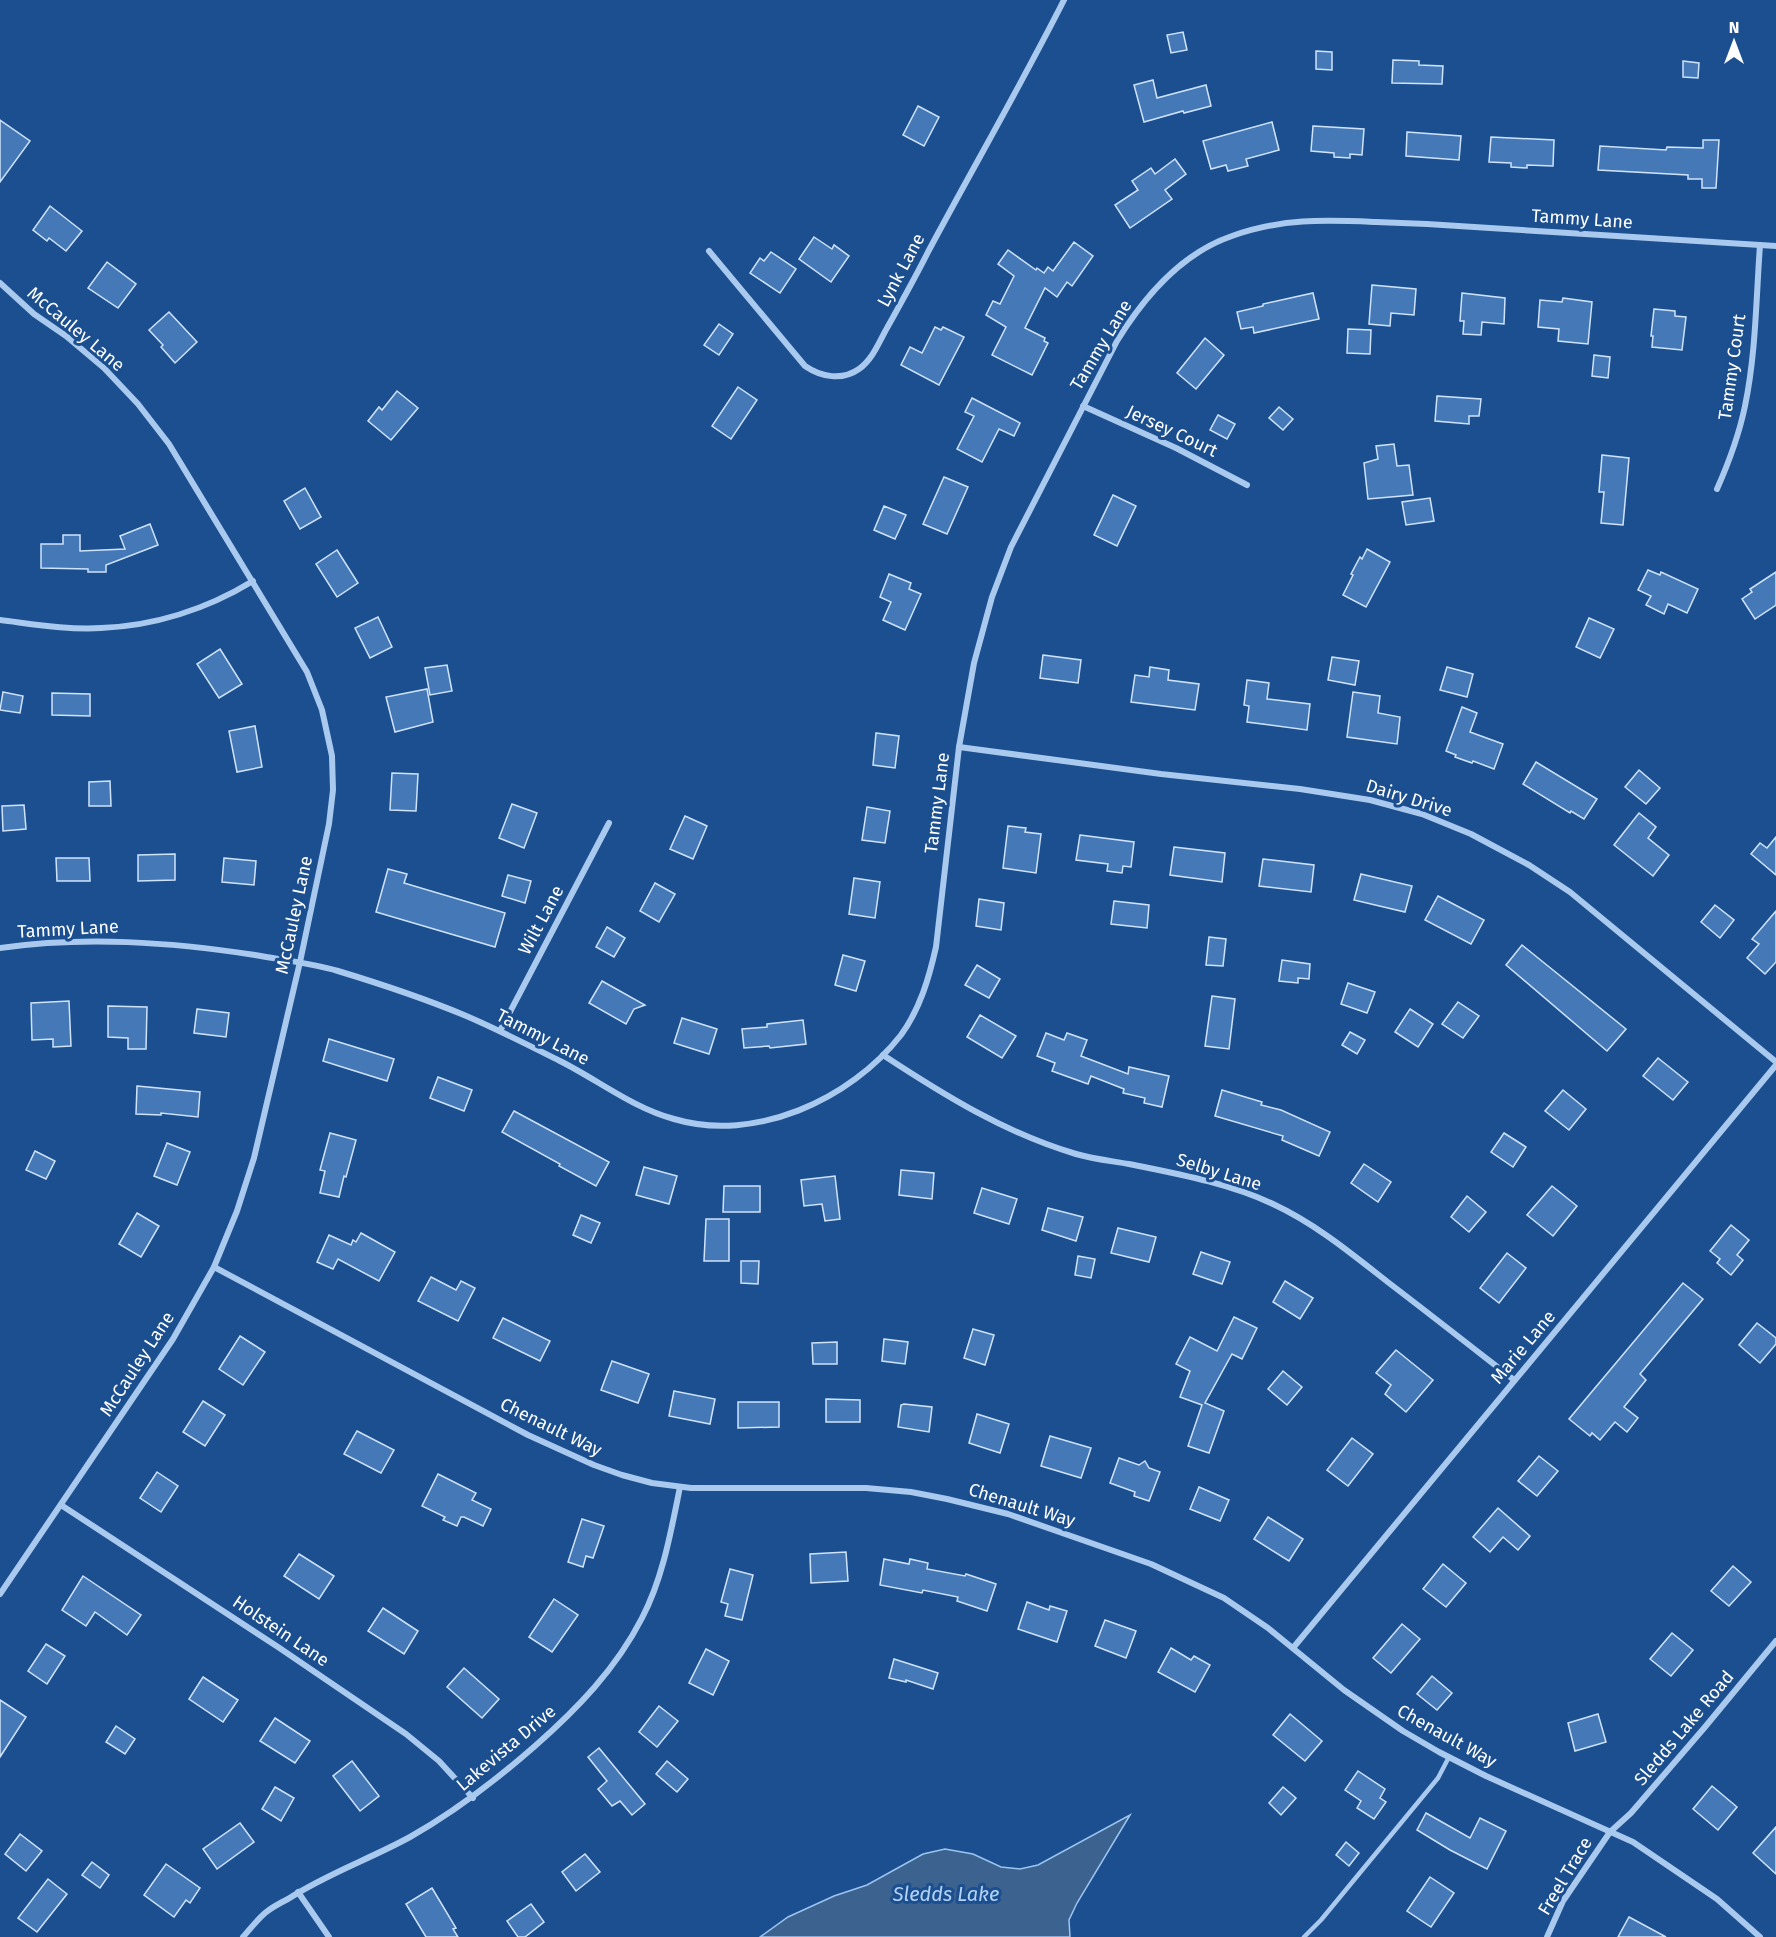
<svg xmlns="http://www.w3.org/2000/svg" width="1776" height="1937" font-family="'Fira Sans',sans-serif">
<rect width="100%" height="100%" fill="#1b4f8f"/>
<polygon fill="#3c6290" stroke="#9cc4f0" stroke-width="1.5" points="1130,1815 1077,1903 1069,1920 1070,1937 760,1937 788,1917 834,1896 867,1885 923,1854 945,1849 973,1854 1001,1867 1020,1869 1038,1865"/>
<g fill="#4478b7" stroke="#cfe3fa" stroke-width="1.5">
<polygon points="1183,32 1187,50 1171,53 1167,35"/>
<polygon points="1316,51 1332,52 1332,70 1316,69"/>
<polygon points="1393,60 1419,61 1419,65 1443,66 1442,84 1392,83"/>
<polygon points="1683,61 1699,63 1698,78 1683,77"/>
<polygon points="1153,80 1157,98 1206,85 1211,106 1184,113 1183,111 1144,122 1134,85"/>
<polygon points="918,106 939,117 924,146 903,135"/>
<polygon points="0,120 30,141 0,182"/>
<polygon points="1272,122 1279,150 1246,159 1248,166 1228,171 1226,165 1211,169 1203,141"/>
<polygon points="1313,126 1364,129 1362,155 1350,154 1350,158 1334,157 1334,153 1311,151"/>
<polygon points="1407,132 1461,136 1459,160 1406,156"/>
<polygon points="1491,137 1554,140 1553,166 1527,165 1527,168 1511,167 1511,163 1489,162"/>
<polygon points="1703,140 1719,140 1716,188 1702,188 1702,179 1688,179 1688,175 1598,170 1600,146 1666,150 1667,147 1703,148"/>
<polygon points="1175,159 1186,174 1165,190 1172,199 1130,228 1115,205 1138,190 1132,181 1151,168 1155,174"/>
<polygon points="50,206 82,231 66,251 49,238 47,241 33,230"/>
<polygon points="814,237 832,249 834,245 849,256 831,282 799,259"/>
<polygon points="1074,242 1093,256 1072,286 1067,282 1057,297 1045,288 1025,328 1045,338 1044,341 1048,343 1032,375 992,355 1006,327 986,315 993,301 1000,304 1014,276 998,264 1008,250 1036,270 1037,268 1044,273 1048,267 1053,271"/>
<polygon points="771,252 796,269 780,293 750,273 760,258 764,261"/>
<polygon points="107,262 136,284 118,308 88,288"/>
<polygon points="1372,285 1416,289 1414,315 1391,313 1390,326 1369,324"/>
<polygon points="1313,293 1319,319 1254,333 1253,327 1241,329 1237,312 1263,306 1263,304"/>
<polygon points="1462,293 1505,298 1504,324 1482,322 1481,335 1463,334 1464,321 1460,321"/>
<polygon points="1563,298 1592,302 1588,344 1558,341 1559,329 1538,327 1540,300 1562,302"/>
<polygon points="1654,309 1675,311 1675,316 1686,317 1682,350 1652,347 1653,336 1651,336"/>
<polygon points="169,312 197,342 175,363 161,347 163,345 149,330"/>
<polygon points="719,324 733,334 719,355 704,345"/>
<polygon points="935,327 941,330 943,327 964,337 939,385 901,365 910,347 922,353"/>
<polygon points="1348,329 1371,330 1370,354 1347,353"/>
<polygon points="1205,338 1224,355 1196,389 1177,373"/>
<polygon points="1594,355 1610,357 1608,378 1592,376"/>
<polygon points="738,387 757,400 731,439 712,426"/>
<polygon points="397,391 418,408 391,440 368,421 379,407 382,410"/>
<polygon points="1437,396 1481,399 1479,416 1469,416 1469,424 1435,421"/>
<polygon points="972,398 1020,423 1014,436 999,429 982,462 957,449 974,416 965,412"/>
<polygon points="1279,407 1293,419 1283,430 1269,418"/>
<polygon points="1218,415 1235,424 1227,439 1210,430"/>
<polygon points="1394,444 1397,466 1409,465 1413,495 1368,499 1364,463 1378,459 1376,446"/>
<polygon points="1602,455 1629,458 1623,525 1601,523 1604,492 1599,492"/>
<polygon points="944,477 968,487 947,534 923,524"/>
<polygon points="305,488 321,517 300,529 284,501"/>
<polygon points="1113,495 1136,506 1117,546 1094,535"/>
<polygon points="1430,498 1434,521 1406,525 1402,502"/>
<polygon points="884,506 906,515 895,539 874,530"/>
<polygon points="150,524 158,545 106,565 106,572 88,572 88,569 41,568 41,544 63,544 63,535 80,535 80,551 125,549 120,536"/>
<polygon points="1367,549 1390,562 1366,607 1343,595 1353,575 1351,574 1360,557 1362,559"/>
<polygon points="337,550 358,583 337,597 316,564"/>
<polygon points="1648,570 1660,575 1661,572 1698,589 1687,613 1668,604 1664,614 1646,605 1651,596 1638,590"/>
<polygon points="1776,572 1776,605 1755,619 1742,599 1752,592 1750,589"/>
<polygon points="889,574 911,583 909,589 921,594 905,630 883,620 891,602 880,597"/>
<polygon points="378,617 392,647 370,658 355,628"/>
<polygon points="1589,618 1614,629 1600,658 1576,647"/>
<polygon points="220,649 242,684 219,698 197,664"/>
<polygon points="1043,655 1081,660 1078,683 1040,678"/>
<polygon points="1332,657 1359,661 1355,685 1328,680"/>
<polygon points="447,665 452,691 430,695 425,668"/>
<polygon points="1150,667 1169,670 1168,680 1199,684 1195,710 1131,702 1135,675 1149,677"/>
<polygon points="1447,667 1473,674 1467,697 1440,690"/>
<polygon points="1247,680 1269,683 1267,699 1310,704 1307,730 1247,722 1249,706 1244,705"/>
<polygon points="427,689 433,722 395,732 386,697"/>
<polygon points="3,692 23,696 20,713 0,710"/>
<polygon points="1353,692 1380,696 1378,713 1400,717 1397,744 1347,737"/>
<polygon points="52,693 90,694 90,716 52,715"/>
<polygon points="1462,707 1477,713 1470,732 1503,744 1494,769 1473,761 1472,763 1455,757 1456,755 1446,751"/>
<polygon points="255,726 262,767 237,772 229,731"/>
<polygon points="876,733 899,736 895,768 873,765"/>
<polygon points="1536,762 1597,799 1584,819 1571,811 1570,813 1523,784"/>
<polygon points="1639,770 1660,788 1646,804 1625,787"/>
<polygon points="392,773 418,774 416,811 390,810"/>
<polygon points="110,781 111,806 89,806 89,782"/>
<polygon points="512,804 537,813 524,848 499,838"/>
<polygon points="24,805 26,829 3,831 2,806"/>
<polygon points="867,807 890,811 885,843 862,840"/>
<polygon points="1639,813 1656,827 1648,838 1669,855 1653,876 1614,845"/>
<polygon points="685,816 707,826 693,859 670,849"/>
<polygon points="1008,826 1026,828 1025,832 1041,834 1036,873 1003,868"/>
<polygon points="1080,835 1134,842 1131,867 1123,866 1122,873 1107,871 1108,864 1076,860"/>
<polygon points="1776,837 1776,875 1751,854 1760,843 1767,848"/>
<polygon points="1174,847 1225,853 1222,882 1170,875"/>
<polygon points="175,854 175,880 138,881 138,855"/>
<polygon points="56,858 89,858 90,881 57,881"/>
<polygon points="224,858 256,861 254,885 222,882"/>
<polygon points="1263,859 1314,865 1311,892 1259,886"/>
<polygon points="388,869 407,874 404,883 505,913 495,947 376,912"/>
<polygon points="1361,874 1412,886 1405,912 1354,900"/>
<polygon points="508,875 531,881 525,903 502,896"/>
<polygon points="854,878 880,882 875,918 849,914"/>
<polygon points="655,883 675,894 659,922 640,911"/>
<polygon points="1438,896 1484,920 1471,944 1425,920"/>
<polygon points="979,899 1004,903 1001,930 976,926"/>
<polygon points="1114,901 1149,905 1147,928 1111,924"/>
<polygon points="1715,905 1734,920 1720,938 1701,922"/>
<polygon points="1776,911 1776,962 1765,974 1747,958 1759,944 1752,939"/>
<polygon points="607,927 625,938 614,957 596,947"/>
<polygon points="1209,937 1226,939 1223,966 1206,965"/>
<polygon points="1522,945 1626,1029 1607,1051 1506,965"/>
<polygon points="843,955 865,961 856,991 835,985"/>
<polygon points="1282,960 1310,964 1309,979 1298,978 1298,983 1279,981"/>
<polygon points="977,965 1000,979 989,998 965,985"/>
<polygon points="602,981 645,1005 634,1009 626,1024 589,1003"/>
<polygon points="1348,983 1375,992 1367,1013 1341,1004"/>
<polygon points="1212,996 1235,999 1229,1049 1205,1046"/>
<polygon points="69,1001 71,1046 53,1047 53,1039 32,1040 31,1003"/>
<polygon points="1458,1002 1479,1016 1463,1038 1442,1024"/>
<polygon points="108,1006 147,1007 146,1049 128,1049 128,1038 108,1037"/>
<polygon points="197,1009 229,1013 226,1037 194,1033"/>
<polygon points="1410,1009 1433,1024 1418,1047 1395,1032"/>
<polygon points="980,1015 1016,1036 1002,1058 967,1037"/>
<polygon points="682,1018 717,1029 709,1054 674,1043"/>
<polygon points="803,1020 806,1044 770,1048 769,1046 744,1048 742,1029 767,1027 767,1024"/>
<polygon points="1350,1032 1365,1040 1357,1054 1342,1045"/>
<polygon points="1046,1033 1064,1040 1067,1033 1087,1040 1081,1056 1128,1074 1129,1067 1169,1076 1162,1107 1144,1103 1145,1098 1123,1093 1124,1089 1091,1076 1088,1084 1052,1071 1055,1063 1037,1056"/>
<polygon points="329,1039 394,1059 387,1081 323,1061"/>
<polygon points="1658,1058 1688,1082 1673,1100 1643,1076"/>
<polygon points="438,1077 472,1090 464,1111 430,1098"/>
<polygon points="137,1086 200,1092 198,1117 161,1113 161,1115 136,1114"/>
<polygon points="1222,1090 1262,1102 1261,1105 1281,1110 1330,1132 1319,1156 1282,1140 1283,1136 1215,1116"/>
<polygon points="1563,1090 1586,1109 1569,1130 1545,1111"/>
<polygon points="514,1111 609,1162 596,1186 559,1166 560,1164 502,1132"/>
<polygon points="330,1133 356,1140 346,1177 344,1176 339,1197 320,1193 325,1171 320,1170"/>
<polygon points="1504,1133 1526,1147 1513,1167 1491,1152"/>
<polygon points="167,1143 190,1152 177,1185 154,1176"/>
<polygon points="35,1151 55,1161 46,1179 26,1170"/>
<polygon points="1364,1164 1391,1182 1378,1202 1351,1183"/>
<polygon points="644,1167 677,1176 669,1204 636,1195"/>
<polygon points="901,1170 934,1173 932,1199 899,1195"/>
<polygon points="835,1176 840,1219 825,1221 822,1204 804,1206 801,1180"/>
<polygon points="724,1186 760,1186 760,1212 723,1212"/>
<polygon points="1552,1186 1577,1206 1553,1236 1527,1215"/>
<polygon points="982,1188 1017,1199 1009,1224 974,1213"/>
<polygon points="1467,1196 1486,1212 1469,1232 1451,1217"/>
<polygon points="1048,1208 1083,1217 1076,1241 1042,1230"/>
<polygon points="137,1213 159,1226 141,1257 119,1244"/>
<polygon points="581,1215 600,1223 591,1243 573,1235"/>
<polygon points="706,1219 729,1219 729,1261 704,1261"/>
<polygon points="1731,1225 1749,1240 1737,1255 1743,1260 1731,1275 1717,1263 1720,1259 1710,1251"/>
<polygon points="1118,1228 1156,1237 1149,1262 1111,1253"/>
<polygon points="361,1233 395,1252 379,1281 338,1259 333,1269 317,1262 329,1235 351,1245 353,1240 356,1242"/>
<polygon points="1201,1252 1230,1262 1222,1284 1193,1274"/>
<polygon points="1507,1253 1526,1268 1499,1303 1480,1288"/>
<polygon points="1078,1256 1095,1259 1091,1278 1075,1275"/>
<polygon points="741,1261 759,1261 758,1284 741,1283"/>
<polygon points="431,1277 456,1290 461,1281 475,1288 458,1321 418,1301"/>
<polygon points="1285,1281 1313,1298 1300,1319 1273,1302"/>
<polygon points="1683,1283 1703,1299 1640,1374 1646,1380 1624,1407 1638,1418 1627,1432 1615,1422 1600,1440 1592,1433 1590,1436 1569,1419"/>
<polygon points="1234,1317 1257,1328 1242,1359 1232,1354 1205,1403 1224,1411 1209,1453 1188,1446 1202,1405 1180,1397 1190,1371 1176,1364 1190,1337 1217,1351"/>
<polygon points="503,1318 550,1341 540,1361 493,1338"/>
<polygon points="1757,1323 1776,1338 1776,1344 1760,1363 1739,1345"/>
<polygon points="973,1329 994,1335 985,1365 964,1358"/>
<polygon points="240,1336 265,1352 243,1385 219,1369"/>
<polygon points="884,1339 908,1342 905,1364 882,1361"/>
<polygon points="837,1342 837,1364 813,1364 812,1343"/>
<polygon points="1396,1350 1433,1380 1406,1412 1385,1394 1391,1385 1376,1373"/>
<polygon points="612,1361 649,1374 638,1403 601,1390"/>
<polygon points="1283,1371 1302,1387 1287,1405 1268,1389"/>
<polygon points="674,1391 715,1399 710,1424 669,1416"/>
<polygon points="826,1399 860,1400 860,1422 826,1422"/>
<polygon points="203,1401 225,1415 205,1446 183,1432"/>
<polygon points="738,1402 779,1402 779,1427 738,1428"/>
<polygon points="904,1404 932,1407 929,1432 898,1427 901,1405"/>
<polygon points="977,1414 1009,1424 1000,1453 969,1443"/>
<polygon points="357,1431 394,1450 381,1473 344,1454"/>
<polygon points="1050,1436 1091,1448 1081,1478 1041,1466"/>
<polygon points="1352,1438 1373,1454 1348,1486 1327,1470"/>
<polygon points="1539,1456 1558,1471 1537,1496 1518,1481"/>
<polygon points="1119,1458 1139,1465 1145,1461 1149,1468 1160,1472 1149,1501 1134,1496 1135,1492 1110,1483"/>
<polygon points="157,1472 178,1486 161,1512 140,1498"/>
<polygon points="438,1474 476,1493 472,1500 491,1509 483,1526 464,1517 461,1517 457,1526 443,1520 445,1517 422,1506"/>
<polygon points="1199,1487 1229,1500 1220,1521 1190,1509"/>
<polygon points="1498,1508 1530,1536 1518,1550 1503,1537 1490,1552 1473,1537"/>
<polygon points="1268,1517 1303,1539 1289,1561 1254,1539"/>
<polygon points="582,1519 604,1526 593,1558 586,1556 583,1567 568,1562"/>
<polygon points="846,1552 848,1581 811,1583 810,1554"/>
<polygon points="299,1554 334,1576 319,1599 284,1576"/>
<polygon points="884,1559 909,1564 910,1559 928,1563 927,1569 965,1576 966,1574 996,1584 987,1611 957,1601 958,1597 923,1590 922,1593 880,1585"/>
<polygon points="1443,1564 1466,1583 1446,1607 1423,1589"/>
<polygon points="1733,1566 1751,1582 1729,1606 1711,1591"/>
<polygon points="730,1569 753,1575 742,1620 725,1616 728,1604 721,1602"/>
<polygon points="83,1576 141,1615 127,1635 95,1612 86,1626 62,1610"/>
<polygon points="554,1599 578,1615 552,1652 529,1637"/>
<polygon points="1027,1602 1049,1610 1050,1606 1067,1611 1057,1642 1018,1629"/>
<polygon points="383,1608 418,1631 404,1654 368,1631"/>
<polygon points="1105,1620 1136,1631 1126,1658 1095,1646"/>
<polygon points="1402,1624 1420,1639 1391,1673 1373,1658"/>
<polygon points="1672,1633 1693,1650 1671,1676 1650,1659"/>
<polygon points="46,1644 65,1656 47,1684 28,1671"/>
<polygon points="1171,1648 1191,1660 1194,1656 1210,1665 1195,1692 1158,1672"/>
<polygon points="706,1649 729,1661 713,1695 689,1683"/>
<polygon points="894,1659 938,1673 933,1689 906,1680 906,1682 889,1678"/>
<polygon points="464,1668 499,1699 482,1718 447,1687"/>
<polygon points="1432,1676 1452,1693 1437,1710 1417,1694"/>
<polygon points="203,1677 238,1700 223,1722 189,1699"/>
<polygon points="0,1700 26,1717 0,1757"/>
<polygon points="659,1706 678,1721 657,1747 639,1732"/>
<polygon points="1290,1714 1322,1741 1305,1761 1273,1735"/>
<polygon points="1598,1714 1606,1742 1575,1751 1568,1723"/>
<polygon points="275,1718 310,1741 295,1763 260,1741"/>
<polygon points="116,1726 135,1739 125,1754 106,1742"/>
<polygon points="599,1748 645,1804 632,1815 620,1801 612,1806 598,1789 607,1781 588,1757"/>
<polygon points="352,1761 379,1796 360,1811 333,1776"/>
<polygon points="667,1761 688,1779 677,1792 656,1774"/>
<polygon points="1358,1771 1385,1789 1380,1798 1386,1802 1374,1819 1357,1808 1361,1801 1345,1790"/>
<polygon points="1712,1786 1737,1807 1718,1830 1693,1809"/>
<polygon points="275,1787 294,1798 281,1821 262,1809"/>
<polygon points="1283,1787 1296,1798 1281,1815 1269,1803"/>
<polygon points="1426,1813 1470,1838 1480,1818 1506,1831 1487,1869 1450,1850 1417,1830"/>
<polygon points="240,1823 254,1842 217,1869 203,1849"/>
<polygon points="1776,1827 1776,1874 1753,1853"/>
<polygon points="20,1834 42,1851 26,1871 5,1854"/>
<polygon points="1346,1842 1359,1853 1349,1866 1336,1855"/>
<polygon points="585,1854 600,1872 576,1891 562,1872"/>
<polygon points="92,1862 109,1875 100,1888 82,1875"/>
<polygon points="166,1864 200,1888 190,1903 186,1900 174,1917 144,1895"/>
<polygon points="1430,1877 1454,1893 1431,1927 1407,1911"/>
<polygon points="48,1879 67,1894 37,1932 18,1918"/>
<polygon points="432,1888 456,1928 453,1929 458,1937 426,1937 406,1904"/>
<polygon points="531,1904 544,1922 525,1937 518,1937 507,1921"/>
<polygon points="1629,1917 1666,1937 1618,1937"/>
</g>
<g fill="none" stroke-linecap="round" stroke-linejoin="round">
<polyline stroke="#a9c9ee" stroke-width="4.5" points="1304,1937 1321,1920 1438,1778 1449,1757"/>
<g stroke="#a9c9ee" stroke-width="6">
<path d="M709,251l96,115c16,11 37,15 54,3 14,-10 20,-27 28,-41 14,-25 28,-50 41,-76 45,-84 93,-167 136,-252"/>
<polyline points="0,283 34,314 66,336 104,368 138,404 169,444 307,672 322,710 332,756 333,790 329,824 300,962 254,1158 237,1211 214,1267 173,1339 0,1594"/>
<polyline points="1083,406 1176,448 1247,485"/>
<path d="M1717,489c12,-27 22,-54 28,-83 11,-53 11,-107 15,-161"/>
<path d="M0,620c33,4 67,10 101,8 53,-2 106,-19 152,-47"/>
<polyline points="959,747 1161,774 1300,789 1370,800 1422,814 1471,834 1529,865 1570,892 1776,1062"/>
<path d="M0,948c85,-12 170,-6 255,7 28,5 56,8 83,16 43,13 85,27 126,44 33,14 64,30 96,46 38,19 73,47 114,58 81,24 176,-19 227,-84 19,-26 28,-57 35,-88l23,-200 15,-84 18,-66 19,-50 106,-206c27,-44 65,-88 115,-105 50,-18 93,-16 144,-14 38,1 76,3 114,6 95,6 191,12 286,18"/>
<polyline points="500,1031 609,823"/>
<path d="M883,1055c61,40 122,78 193,99 17,5 36,7 53,10 49,10 99,19 144,40 43,20 79,50 116,79 42,32 84,65 125,97"/>
<polyline points="214,1267 528,1435 594,1465 622,1475 652,1483 691,1488 866,1488 911,1492 947,1499 1008,1514 1151,1564 1224,1598 1268,1628 1344,1690 1403,1731 1439,1752 1486,1776 1633,1842 1717,1899 1760,1937"/>
<polyline points="61,1505 278,1647 406,1734 439,1761 473,1798"/>
<polyline points="1293,1648 1776,1065"/>
<polyline points="298,1892 329,1937"/>
<path d="M243,1937c7,-8 14,-17 22,-24 6,-5 15,-10 23,-14 38,-25 82,-40 122,-62 46,-26 85,-56 125,-91 42,-37 81,-77 107,-128 21,-40 29,-87 38,-131"/>
<polyline points="1547,1937 1563,1901 1610,1832 1631,1813 1705,1727 1776,1641"/>
</g>
</g>
<g text-anchor="middle" stroke-width="6" stroke-linejoin="round" paint-order="stroke">
<g font-size="18" fill="#fff" stroke="#1b4f8f">
<text transform="translate(1582 219) rotate(4)" y="6">Tammy Lane</text>
<text transform="translate(901 270) rotate(-62)" y="6">Lynk Lane</text>
<text transform="translate(76 329) rotate(40)" y="6">McCauley Lane</text>
<text transform="translate(1101 345) rotate(-59)" y="6">Tammy Lane</text>
<text transform="translate(1732 367) rotate(-82)" y="6">Tammy Court</text>
<text transform="translate(1172 431) rotate(25)" y="6">Jersey Court</text>
<text transform="translate(1409 798) rotate(17)" y="6">Dairy Drive</text>
<text transform="translate(937 803) rotate(-83)" y="6">Tammy Lane</text>
<text transform="translate(294 915) rotate(-78)" y="6">McCauley Lane</text>
<text transform="translate(541 920) rotate(-62)" y="6">Wilt Lane</text>
<text transform="translate(68 929) rotate(-3)" y="6">Tammy Lane</text>
<text transform="translate(543 1037) rotate(27)" y="6">Tammy Lane</text>
<text transform="translate(1219 1172) rotate(17)" y="6">Selby Lane</text>
<text transform="translate(1523 1347) rotate(-50)" y="6">Marie Lane</text>
<text transform="translate(137 1364) rotate(-57)" y="6">McCauley Lane</text>
<text transform="translate(551 1427) rotate(26)" y="6">Chenault Way</text>
<text transform="translate(1022 1505) rotate(17)" y="6">Chenault Way</text>
<text transform="translate(281 1631) rotate(34)" y="6">Holstein Lane</text>
<text transform="translate(1684 1728) rotate(-50)" y="6">Sledds Lake Road</text>
<text transform="translate(1447 1736) rotate(29)" y="6">Chenault Way</text>
<text transform="translate(506 1748) rotate(-40)" y="6">Lakevista Drive</text>
<text transform="translate(1565 1876) rotate(-59)" y="6">Freel Trace</text>
</g>
<g font-size="20" font-style="italic" fill="#b5d3f5" stroke="#1b4f8f">
<text x="946" y="1901">Sledds Lake</text>
</g>
</g>
<g transform="translate(1734 42)" stroke="#1b4f8f" stroke-width="4.5" paint-order="stroke">
<path d="M0-4.5L10 22L0 15L-10 22Z" fill="#ffffff"/>
<text y="-9" font-size="16" font-weight="bold" text-anchor="middle" fill="#ffffff">N</text>
</g>
</svg>
